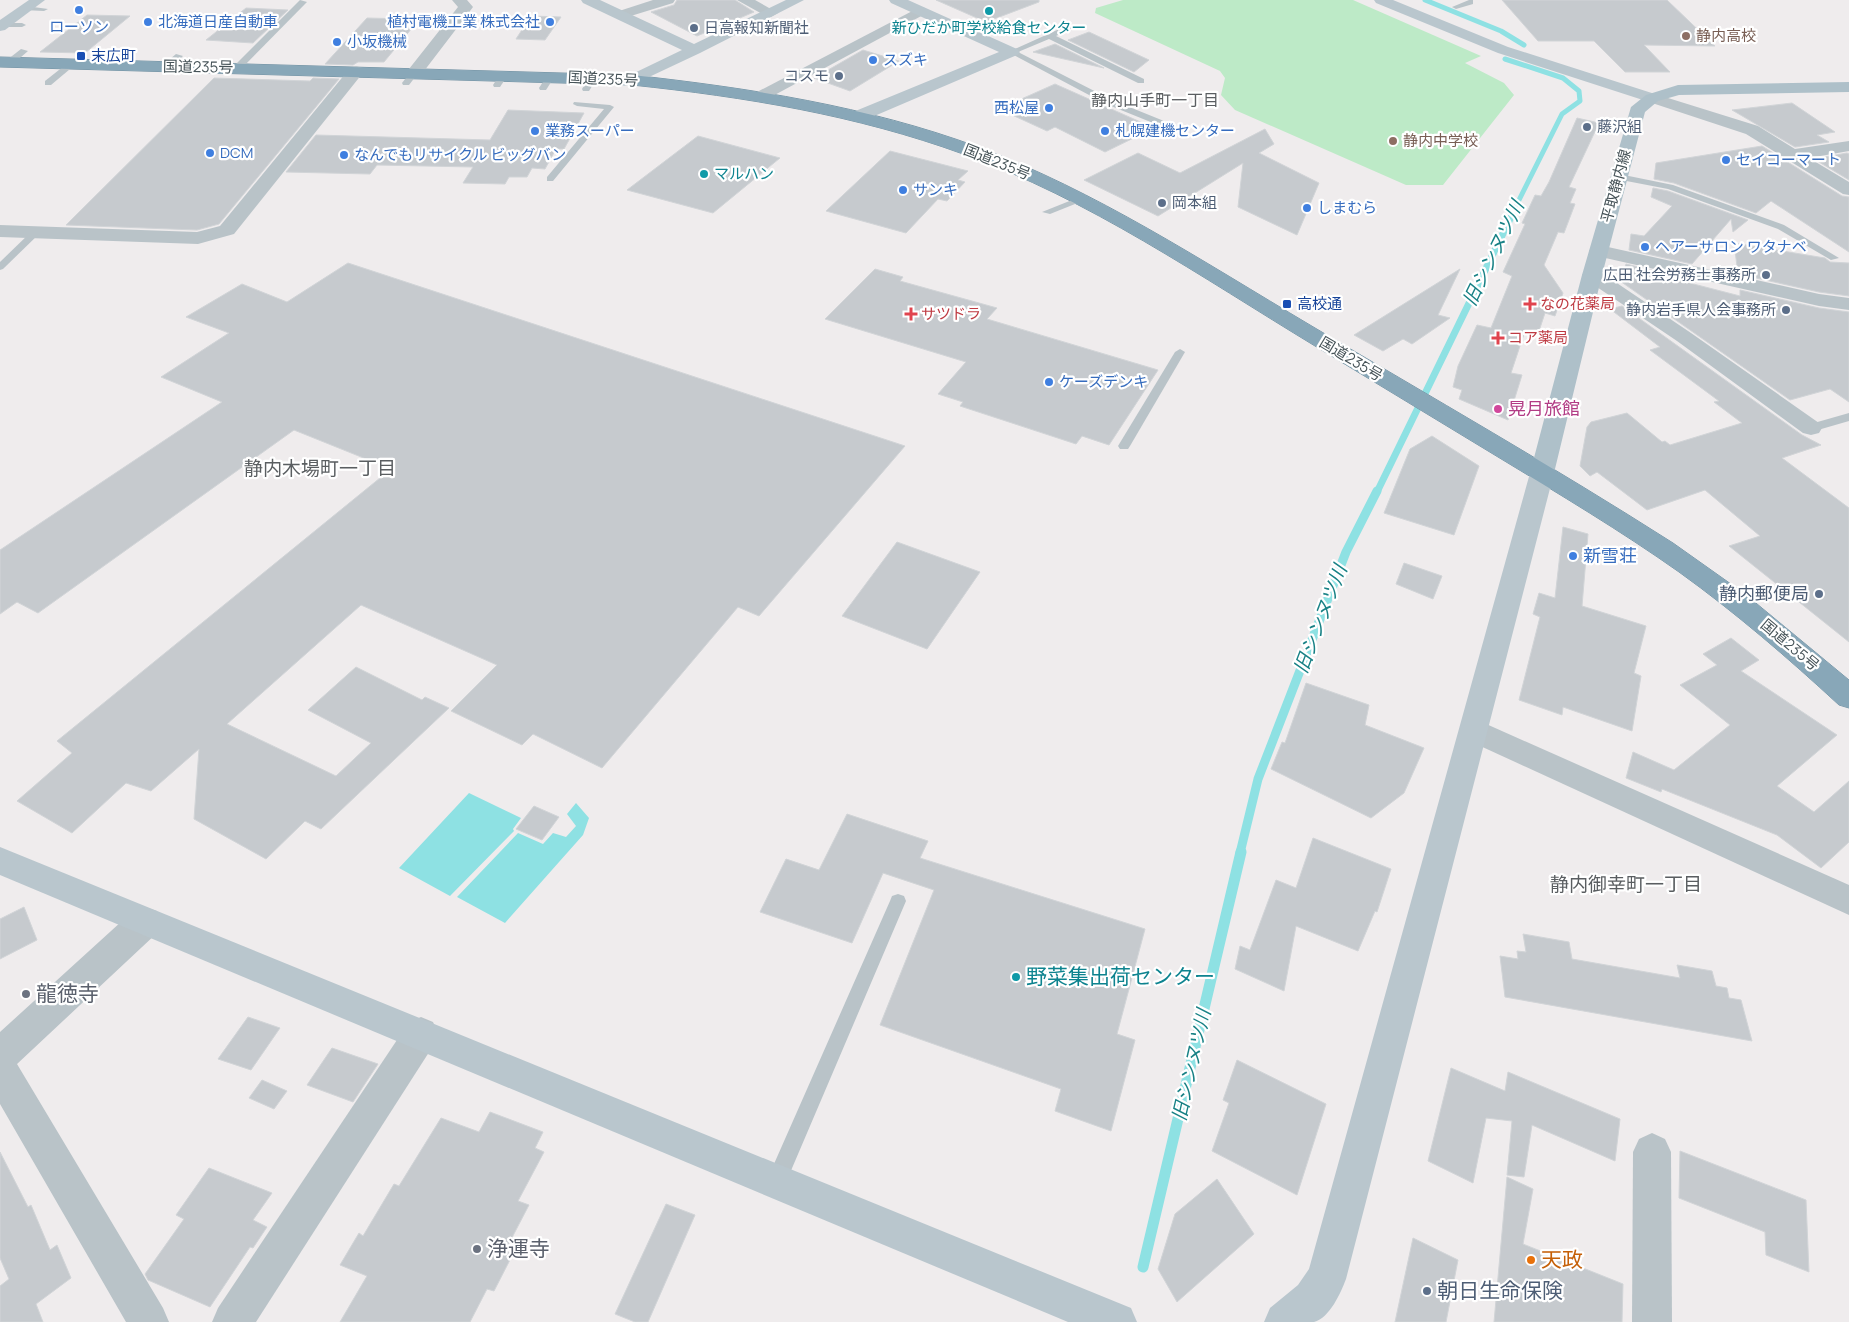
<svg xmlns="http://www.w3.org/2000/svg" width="1849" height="1322" font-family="Manrope,'Noto Sans JP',sans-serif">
<rect width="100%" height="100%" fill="#efeced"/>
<polygon fill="#bdeac7" points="1123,0 1353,0 1481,56 1465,63 1504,83 1514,95 1443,185 1406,185 1235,110 1221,95 1225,78 1220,71 1095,13 1096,8"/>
<g fill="#8ee1e3">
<polygon points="469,793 521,818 513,829 514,831 450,896 399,868"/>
<polygon points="576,803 589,818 583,835 505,923 457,897 518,833 543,844 553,833 566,837 576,826 567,814"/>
</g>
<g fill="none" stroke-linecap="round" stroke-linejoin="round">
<g stroke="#8ee1e3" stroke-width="5">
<polyline points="1425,0 1501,31 1524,45"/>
<polyline points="1505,59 1563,78 1579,91 1580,101 1562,114 1512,214"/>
</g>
<polyline stroke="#8ee1e3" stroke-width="7" points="1377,492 1513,213"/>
<polyline stroke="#8ee1e3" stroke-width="9" points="1240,853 1258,779 1346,552 1377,491"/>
<polyline stroke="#8ee1e3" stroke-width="11" points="1143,1267 1241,852"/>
</g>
<g fill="#c6cace" stroke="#d1d4d7">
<polygon points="677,0 735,0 754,12 697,36 651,12 674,5"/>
<polygon points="936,0 1039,0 1039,2 986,22"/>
<polygon points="1502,0 1667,0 1715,46 1644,45 1670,72 1625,72 1594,41 1538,41"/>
<polygon points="246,8 288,10 253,43 206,40"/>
<polygon points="87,15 130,16 85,53 40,52"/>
<polygon points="531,16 561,17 545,40 516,39"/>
<polygon points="367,18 406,19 401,28 412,28 384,62 358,62 353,65 325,64"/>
<polygon points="1089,32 1149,60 1134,72 1068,40"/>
<polygon points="1055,44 1104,68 1033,52"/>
<polygon points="863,50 899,61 850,91 814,78"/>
<polygon points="214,78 310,81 313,78 339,79 219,224 197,230 66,225"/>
<polygon points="1055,84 1154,128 1105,152 1055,127 1047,131 999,109"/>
<polygon points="1792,103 1835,132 1817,135 1829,142 1795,147 1732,110"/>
<polygon points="508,110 584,113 564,149 556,149 545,169 532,168 527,177 509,177 505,184 463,183 473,167 377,165 370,174 286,172 316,135 490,140"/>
<polygon points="1577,118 1599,123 1569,187 1576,189 1570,203 1575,204 1564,233 1558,232 1544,265 1563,293 1555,316 1545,313 1538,334 1525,331 1511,373 1522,375 1508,420 1459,399 1462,390 1453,387 1458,366 1477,325 1491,328 1512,276 1503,272 1525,224 1522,223 1535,195 1541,196 1549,182"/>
<polygon points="1265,129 1274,144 1259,153 1319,183 1297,235 1238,207 1243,163 1158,216 1084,180 1138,153 1180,173"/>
<polygon points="698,136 780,158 713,213 627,190"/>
<polygon points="1762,146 1842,196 1849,197 1849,252 1771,201 1756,213 1674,183 1654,179 1656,163"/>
<polygon points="890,151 968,171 958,180 965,182 947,201 938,199 906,233 826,211"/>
<polygon points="1847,153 1849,154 1849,180 1814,159"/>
<polygon points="1653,188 1668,191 1748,220 1733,232 1731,219 1692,264 1629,250 1631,234 1644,236 1672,206 1651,197"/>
<polygon points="1734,243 1825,258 1830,262 1849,263 1849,296 1819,292 1738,274"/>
<polygon points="348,263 905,446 759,616 738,607 602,768 533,734 522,745 451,711 497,665 361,605 227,724 336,776 371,743 308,710 356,667 422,700 425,697 449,708 321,829 305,821 266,859 194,819 199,749 151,791 126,783 72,833 17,801 72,753 57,741 391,469 294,430 38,613 17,602 0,614 0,550 222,402 161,377 229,333 186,317 242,284 287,302"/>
<polygon points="1626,264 1680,277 1678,280 1740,296 1740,290 1819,308 1849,312 1849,402 1830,389 1790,400 1620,281"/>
<polygon points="875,269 903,277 900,281 997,308 987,319 1158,370 1109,445 1082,436 1076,444 960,406 963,402 938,394 966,362 825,319"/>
<polygon points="1460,269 1438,315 1450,318 1412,344 1403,339 1383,351 1354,335"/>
<polygon points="1622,306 1802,435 1821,445 1782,458 1849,508 1849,642 1729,546 1760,536 1705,490 1647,510 1597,472 1590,476 1580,466 1587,427 1591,422 1627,413 1662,442 1665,441 1670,445 1742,423 1714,402 1719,401 1650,350 1660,347 1610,309"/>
<polygon points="1432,436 1479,466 1454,535 1384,513 1410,449"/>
<polygon points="1563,527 1588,534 1582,606 1646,626 1634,673 1641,676 1632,731 1563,707 1562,715 1519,700 1540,617 1533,614 1539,593 1555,598"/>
<polygon points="897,542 980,572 927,649 842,616"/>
<polygon points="1404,563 1442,576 1433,599 1396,584"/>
<polygon points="1731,638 1759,660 1741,671 1837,735 1777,786 1814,812 1849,781 1849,842 1821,868 1777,835 1662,789 1661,792 1626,778 1633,752 1674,770 1730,725 1680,685 1717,665 1703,654"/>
<polygon points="1306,683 1369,705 1365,725 1424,748 1404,793 1371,818 1271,769 1282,742 1285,743"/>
<polygon points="534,806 559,817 542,840 516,829"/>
<polygon points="847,814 928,841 920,858 1145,929 1117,1034 1135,1040 1111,1131 1055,1111 1061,1089 880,1025 934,890 883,873 852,943 760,912 786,859 819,870"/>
<polygon points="1313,838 1391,869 1377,912 1375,911 1358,951 1296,926 1284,991 1235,969 1240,946 1250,950 1276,880 1296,888"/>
<polygon points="24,907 37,940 0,959 0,919"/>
<polygon points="1523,934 1569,942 1572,959 1680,978 1677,965 1712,971 1716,986 1727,988 1729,998 1741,1000 1752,1041 1505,997 1500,956 1518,959 1517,951 1526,952"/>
<polygon points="248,1017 280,1028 251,1070 218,1059"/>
<polygon points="332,1048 378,1064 353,1102 307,1085"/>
<polygon points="1237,1060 1326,1104 1297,1195 1212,1151 1229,1103 1223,1100"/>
<polygon points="1451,1068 1505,1091 1508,1072 1620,1119 1615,1161 1532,1125 1524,1177 1507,1175 1512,1121 1486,1118 1473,1183 1428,1161"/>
<polygon points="262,1080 287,1091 274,1109 249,1098"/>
<polygon points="490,1112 543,1132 535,1148 544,1152 518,1201 529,1205 505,1251 513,1254 494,1291 487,1289 470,1322 340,1322 367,1276 340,1265 359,1233 363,1236 394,1184 399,1186 441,1118 479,1132"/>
<polygon points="1680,1151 1806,1200 1809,1272 1766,1255 1765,1232 1679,1198"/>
<polygon points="0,1152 28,1207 31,1205 50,1250 57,1245 71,1278 36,1304 43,1322 0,1322 0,1286 9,1279 0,1258"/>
<polygon points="209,1168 272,1193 253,1220 267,1227 253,1248 250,1247 210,1307 148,1280 145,1274 184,1219 176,1215"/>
<polygon points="1507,1177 1533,1189 1523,1244 1623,1284 1622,1322 1494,1322"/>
<polygon points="1217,1179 1254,1234 1177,1302 1158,1269 1175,1214"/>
<polygon points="666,1204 695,1215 648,1322 635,1322 615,1314"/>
<polygon points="1413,1238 1458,1260 1446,1322 1395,1322"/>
</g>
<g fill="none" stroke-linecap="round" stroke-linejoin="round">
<defs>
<path id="highway" d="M0,57l632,18c117,13 235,31 346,72 118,44 224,114 332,178 121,72 244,142 363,218l72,51 104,86v28l-10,-3c-51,-47 -103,-92 -160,-133 -58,-41 -120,-78 -181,-115 -61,-37 -122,-74 -183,-111 -114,-69 -226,-147 -352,-192 -107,-39 -218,-57 -331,-69l-632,-18z"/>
</defs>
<use href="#highway" stroke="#7392a3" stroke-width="1"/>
<g fill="#b9c3c8" fill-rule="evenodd">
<polygon points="300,0 307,2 240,70 234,70 234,66"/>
<polygon points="1469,0 1473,0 1473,4 1456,9 1452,7"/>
<polygon points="26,6 48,9 44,11 23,10 22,8"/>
<polygon points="3,23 22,23 26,25 22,27 0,27 0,24"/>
<polygon points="1066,26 1073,28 1056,36 1144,79 1144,83 1138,83 1049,39 1018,52 1112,100 1164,121 1164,125 1158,125 1106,104 1008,52"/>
<polygon points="21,49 28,51 13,64 7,64 7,60"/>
<polygon points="176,54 183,56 170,68 164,68 164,64"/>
<polygon points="69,62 76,64 51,85 45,85 45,81"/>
<polygon points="412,70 419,72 409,85 403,85 402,83"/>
<polygon points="501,73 508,75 500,87 494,87 493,85"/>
<polygon points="548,74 555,76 546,90 540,90 539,88"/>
<polygon points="590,76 597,78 589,91 583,91 582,89"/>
<polygon points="574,102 610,105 614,107 553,181 547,181 547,177 604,109 577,106 573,104"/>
<polygon points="1619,174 1673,185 1784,225 1839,258 1831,260 1778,229 1668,189 1616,179 1615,177"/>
<polygon points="1077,198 1085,200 1050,214 1042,212"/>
<polygon points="33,230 41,232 3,269 0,270 0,262"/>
<polygon points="1180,349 1185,352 1130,446 1128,449 1120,449 1118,446 1175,352"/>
<polygon points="1849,413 1849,421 1811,432 1805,428 1807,425"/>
<polygon points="898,894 904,896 906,901 784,1187 777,1189 770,1187 768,1180 770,1173 890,901 892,896"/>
</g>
<g fill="#b9c3c8" fill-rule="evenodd">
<polygon points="452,0 467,0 473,7 421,75 409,75 407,72 409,69 458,7"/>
<polygon points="653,0 675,0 673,3 621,19 614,15 616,12"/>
<polygon points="737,0 755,0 778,13 771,17 766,16"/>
<polygon points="920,7 925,8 927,11 925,14 769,98 763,100 755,95 757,92"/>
<polygon points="356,66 362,68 364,71 362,74 234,234 198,244 0,237 0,225 197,232 220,226 350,68"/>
<polygon points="1652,93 1758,126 1795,149 1849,141 1849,151 1809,158 1849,182 1849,195 1843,194 1746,134 1646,101 1644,98 1646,95"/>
<polygon points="1599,245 1819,294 1849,298 1849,310 1819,306 1592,255 1589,251 1592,247"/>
<polygon points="1592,269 1599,271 1691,333 1819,423 1822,428 1819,433 1811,435 1803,433 1677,341 1585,279 1582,275 1585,271"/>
<polygon points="1475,719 1849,885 1849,915 1465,739 1461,731 1465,723"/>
<polygon points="145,907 157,911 161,922 157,933 17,1064 163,1308 169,1322 126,1322 0,1104 0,1032 133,911"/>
<polygon points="421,1017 433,1022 438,1034 433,1046 256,1322 212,1322 218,1308 409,1022"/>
<polygon points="1652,1133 1665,1139 1671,1152 1672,1322 1632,1322 1633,1152 1639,1139"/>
</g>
<g fill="#b9c6cd" fill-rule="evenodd">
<polygon points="29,0 45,0 5,30 0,31 0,20"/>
<polygon points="581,0 600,0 694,44 786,0 804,0 700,53 632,85 626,83 624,80 626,77 682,50 583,3"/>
<polygon points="889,0 908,0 1017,49 1020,52 1017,55 865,120 853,120 851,116 853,112 999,52 891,3"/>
<polygon points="1374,0 1393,0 1508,47 1658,95 1660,98 1658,101 1646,101 1498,53 1376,3"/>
<path d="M1542,465l8,2 4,6 -208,806c-5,13 -16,39 -32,43 -15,0 -35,0 -50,0l6,-14 28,-23 11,-16 221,-796 4,-6z"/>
<polygon points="0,847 1131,1308 1137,1322 1068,1322 0,875"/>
</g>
<polygon fill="#aec0c9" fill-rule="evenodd" points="1849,82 1849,92 1679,95 1658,101 1645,112 1602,275 1554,473 1550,479 1542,481 1534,479 1530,473 1582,275 1631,107 1646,95 1678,85"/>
<use href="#highway" fill="#88a7b8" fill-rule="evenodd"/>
</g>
<g fill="#3f7fe0" stroke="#fff" stroke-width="2">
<circle cx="79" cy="10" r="5"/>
<circle cx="148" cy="22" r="5"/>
<circle cx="550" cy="22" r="5"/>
<circle cx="337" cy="42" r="5"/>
<circle cx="873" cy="60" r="5"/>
<circle cx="1049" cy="108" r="5"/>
<circle cx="535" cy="131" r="5"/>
<circle cx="1105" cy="131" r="5"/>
<circle cx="210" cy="153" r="5"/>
<circle cx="344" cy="155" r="5"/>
<circle cx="1726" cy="160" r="5"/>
<circle cx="903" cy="190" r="5"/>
<circle cx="1307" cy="208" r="5"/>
<circle cx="1645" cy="247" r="5"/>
<circle cx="1049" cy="382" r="5"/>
<circle cx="1573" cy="556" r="5"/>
</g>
<g fill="#0f9aa8" stroke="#fff" stroke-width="2">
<circle cx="989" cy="11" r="5"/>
<circle cx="704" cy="174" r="5"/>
<circle cx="1016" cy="977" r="5"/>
</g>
<g fill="#5c6f8a" stroke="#fff" stroke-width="2">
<circle cx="694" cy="28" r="5"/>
<circle cx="839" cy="76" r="5"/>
<circle cx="1587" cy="127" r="5"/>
<circle cx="1162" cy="203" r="5"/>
<circle cx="1766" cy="275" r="5"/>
<circle cx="1786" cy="310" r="5"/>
<circle cx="1819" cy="594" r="5"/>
<circle cx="1427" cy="1291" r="5"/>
</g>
<g fill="#8d6e63" stroke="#fff" stroke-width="2">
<circle cx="1686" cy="36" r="5"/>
<circle cx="1393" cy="141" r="5"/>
</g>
<g fill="#1a4fb4" stroke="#fff" stroke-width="2">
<rect x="76" y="51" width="10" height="10" rx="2.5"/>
<rect x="1282" y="299" width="10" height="10" rx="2.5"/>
</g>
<g fill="#e0444e" stroke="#fff" stroke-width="2">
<path d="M1527.5 296.5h5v5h5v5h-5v5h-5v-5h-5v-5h5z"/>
<path d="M908.5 306.5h5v5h5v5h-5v5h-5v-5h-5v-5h5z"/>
<path d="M1495.5 330.5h5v5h5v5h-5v5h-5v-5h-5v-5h5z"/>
</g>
<circle fill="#d1479c" stroke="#fff" stroke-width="2" cx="1498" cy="409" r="5"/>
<g fill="#6b7280" stroke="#fff" stroke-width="2">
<circle cx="26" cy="994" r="5"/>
<circle cx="477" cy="1249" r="5"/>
</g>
<circle fill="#e8710a" stroke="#fff" stroke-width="2" cx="1531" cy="1260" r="5"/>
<g text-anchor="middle" stroke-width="4.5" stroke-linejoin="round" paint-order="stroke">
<g font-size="15" fill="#366cbe" stroke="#fff" text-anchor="start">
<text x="158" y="27">北海道日産自動車</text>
<text x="540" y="27" text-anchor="end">植村電機工業 株式会社</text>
<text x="79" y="32" text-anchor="middle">ローソン</text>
<text x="347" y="47">小坂機械</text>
<text x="883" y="65">スズキ</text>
<text x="1039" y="113" text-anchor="end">西松屋</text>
<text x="545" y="136">業務スーパー</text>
<text x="1115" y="136">札幌建機センター</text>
<text x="220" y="158">DCM</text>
<text x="354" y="160">なんでもリサイクル ビッグバン</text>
<text x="1736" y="165">セイコーマート</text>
<text x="913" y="195">サンキ</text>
<text x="1317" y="213">しまむら</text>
<text x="1655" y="252">ヘアーサロン ワタナベ</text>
<text x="1059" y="387">ケーズデンキ</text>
</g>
<g font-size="15" fill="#4e5e75" stroke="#fff" text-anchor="start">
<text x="704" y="33">日高報知新聞社</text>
<text x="829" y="81" text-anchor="end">コスモ</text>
<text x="1597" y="132">藤沢組</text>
<text x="1172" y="208">岡本組</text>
<text x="1756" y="280" text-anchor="end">広田 社会労務士事務所</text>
<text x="1776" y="315" text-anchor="end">静内岩手県人会事務所</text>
</g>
<g font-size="15" fill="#0d838f" stroke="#fff">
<text x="989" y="33">新ひだか町学校給食センター</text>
<text x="714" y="179" text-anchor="start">マルハン</text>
</g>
<g font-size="15" fill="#785e54" stroke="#fff" text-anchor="start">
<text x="1696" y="41">静内高校</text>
<text x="1403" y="146">静内中学校</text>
</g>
<g font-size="15" fill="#164399" stroke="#fff" text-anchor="start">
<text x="91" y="61">末広町</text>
<text x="1297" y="309">高校通</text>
</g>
<g font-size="15" fill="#465358" stroke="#fff">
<text transform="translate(198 67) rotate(1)" y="5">国道235号</text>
<text transform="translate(603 79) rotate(3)" y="5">国道235号</text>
<text transform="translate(997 162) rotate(22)" y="5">国道235号</text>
<text transform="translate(1616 186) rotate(-75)" y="5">平取静内線</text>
<text transform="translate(1351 359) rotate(31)" y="5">国道235号</text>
<text transform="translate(1790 645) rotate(40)" y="5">国道235号</text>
</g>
<g font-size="15" fill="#be3a42" stroke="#fff" text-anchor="start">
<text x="1540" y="309">なの花薬局</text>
<text x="921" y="319">サツドラ</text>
<text x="1508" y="343">コア薬局</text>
</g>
<g font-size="16" fill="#5a5e61" stroke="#fff">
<text x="1155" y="106">静内山手町一丁目</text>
</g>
<g font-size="18" fill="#b23c85" stroke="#fff" text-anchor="start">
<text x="1508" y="415">晃月旅館</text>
</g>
<g font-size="18" fill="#366cbe" stroke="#fff" text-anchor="start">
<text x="1583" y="562">新雪荘</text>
</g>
<g font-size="18" fill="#4e5e75" stroke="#fff" text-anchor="end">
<text x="1809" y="600">静内郵便局</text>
</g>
<g font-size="19" font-style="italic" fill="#178185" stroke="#fff">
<text transform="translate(1493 253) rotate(-64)" y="7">旧シンヌツ川</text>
<text transform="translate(1320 619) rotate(-69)" y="7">旧シンヌツ川</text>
<text transform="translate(1191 1065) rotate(-77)" y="7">旧シンヌツ川</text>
</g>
<g font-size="19" fill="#5a5e61" stroke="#fff">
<text x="320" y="475">静内木場町一丁目</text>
<text x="1626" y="891">静内御幸町一丁目</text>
</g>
<g font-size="21" fill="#0d838f" stroke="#fff" text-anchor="start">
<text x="1026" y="984">野菜集出荷センター</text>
</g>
<g font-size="21" fill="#5b616d" stroke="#fff" text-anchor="start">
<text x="36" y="1001">龍徳寺</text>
<text x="487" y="1256">浄運寺</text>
</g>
<g font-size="21" fill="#c56008" stroke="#fff" text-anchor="start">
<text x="1541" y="1267">天政</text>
</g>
<g font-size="21" fill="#4e5e75" stroke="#fff" text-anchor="start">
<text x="1437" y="1298">朝日生命保険</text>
</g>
</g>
</svg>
